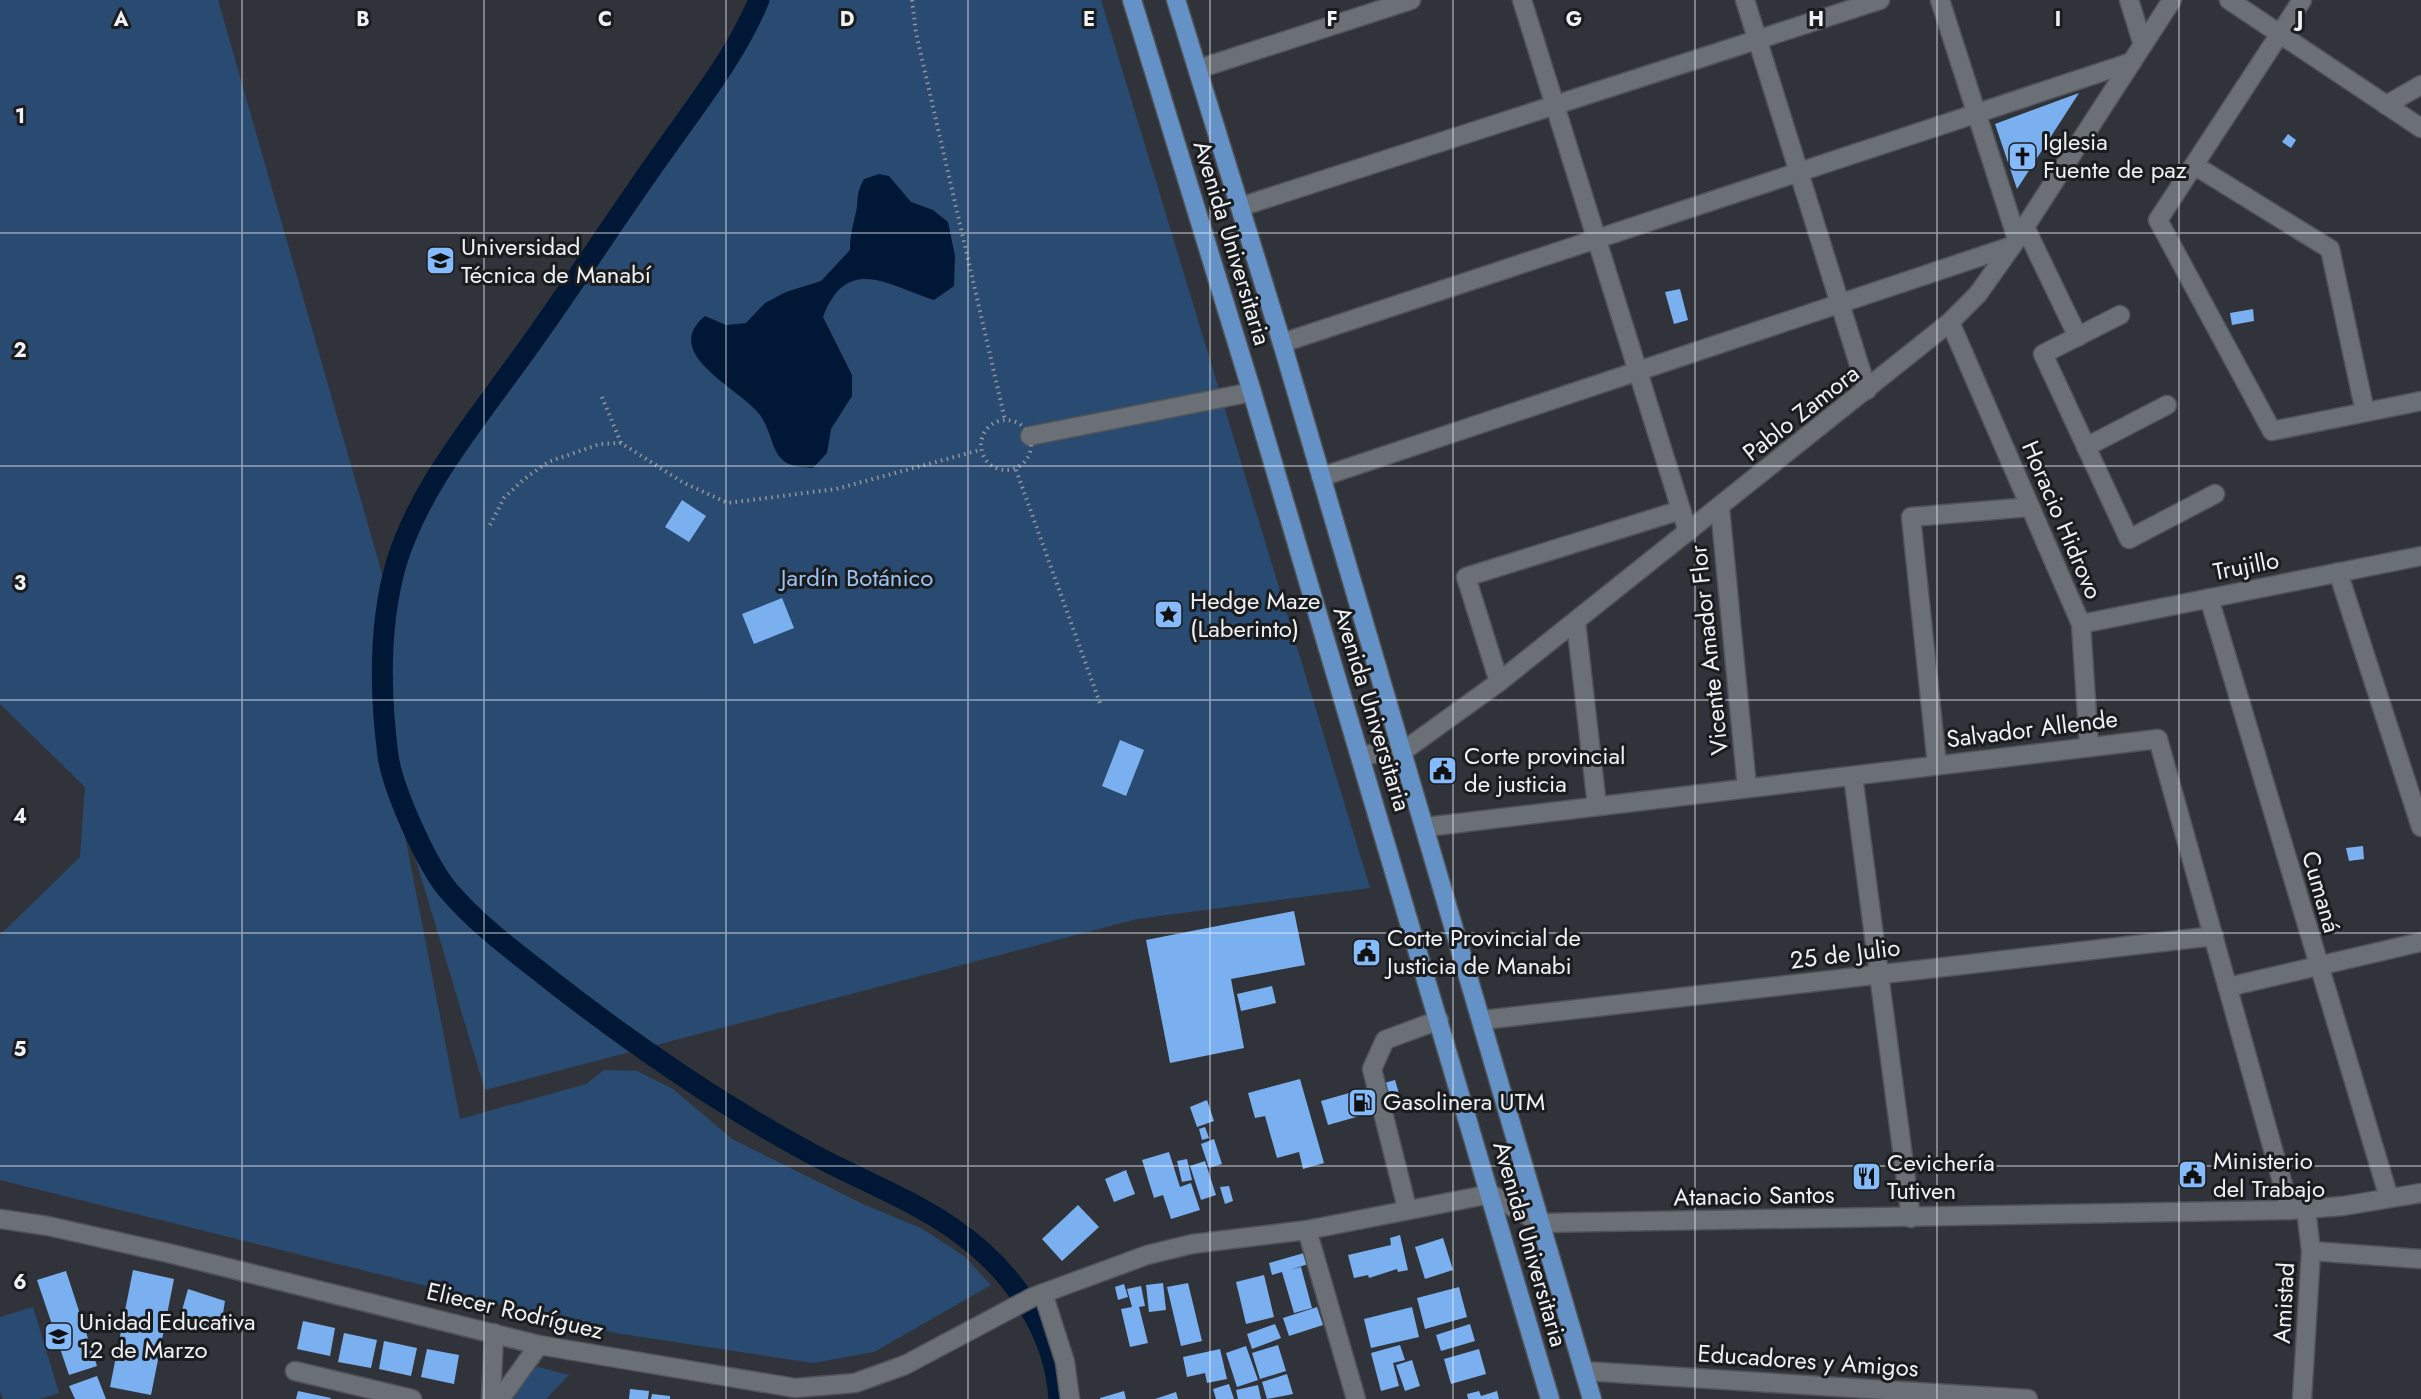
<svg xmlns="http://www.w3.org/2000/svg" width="2421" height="1399" font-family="Jost,sans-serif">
<rect width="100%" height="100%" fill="#30343a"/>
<g fill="#2a4b71">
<polygon points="0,0 218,0 388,595 408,533 453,454 710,86 735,48 759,0 1101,0 1370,888 1137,919 485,1090 398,800 460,1119 586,1084 604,1070 637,1071 673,1089 732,1139 865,1205 921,1228 964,1256 991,1285 874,1352 813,1363 615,1333 0,1180 0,935 80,857 85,787 0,704"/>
<polygon points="33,1307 59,1393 40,1399 3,1399 0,1391 0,1317"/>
<polygon points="538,1367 569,1375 546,1399 513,1399 528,1372"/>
</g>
<path fill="#001835" d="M879,174l10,2 22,26 22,8 15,12 7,34 -1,30 -20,14c-47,-15 -87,-46 -111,17l29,58v21l-21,33 -4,24 -14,15c-46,0 -35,-27 -53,-53 -20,-27 -101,-61 -55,-99l21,9 20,-2 19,-20 21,-11 35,-11 29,-31c0,-13 2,-21 5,-34 5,-16 -1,-19 9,-37z"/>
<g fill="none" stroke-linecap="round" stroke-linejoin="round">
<path stroke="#001835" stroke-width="21" d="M759,0c-24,57 -63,105 -98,155 -50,70 -96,143 -147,212 -44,61 -96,124 -118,197 -17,60 -16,130 -8,192 5,33 38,108 60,134 28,33 62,58 96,85 84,66 173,128 268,179 83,44 161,66 215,150 18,28 30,62 32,95"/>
</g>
<g fill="#7bb0f0">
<polygon points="2079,93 2017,189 1995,124"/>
<polygon points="2288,134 2296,140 2291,148 2282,142"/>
<polygon points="1680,289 1688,320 1674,324 1665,292"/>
<polygon points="2253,309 2254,321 2232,325 2230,313"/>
<polygon points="682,500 706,516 689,542 665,527"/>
<polygon points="782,598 794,628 754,644 742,614"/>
<polygon points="1120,740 1144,750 1126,796 1102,786"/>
<polygon points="2363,846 2364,859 2349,861 2346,848"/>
<polygon points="1294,911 1305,965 1231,979 1244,1048 1170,1063 1146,940"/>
<polygon points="1272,986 1276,1003 1241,1011 1237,994"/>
<polygon points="1300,1079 1324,1163 1303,1169 1299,1152 1277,1158 1265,1116 1255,1118 1248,1093"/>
<polygon points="1395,1080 1402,1104 1328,1125 1321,1101"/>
<polygon points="1207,1100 1214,1121 1197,1127 1190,1107"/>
<polygon points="1205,1127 1209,1138 1202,1140 1199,1129"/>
<polygon points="1214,1139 1222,1164 1209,1168 1201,1144"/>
<polygon points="1169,1152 1180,1187 1191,1183 1200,1210 1171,1219 1163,1195 1154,1198 1142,1160"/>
<polygon points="1187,1159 1192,1180 1182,1182 1177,1161"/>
<polygon points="1205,1161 1216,1195 1201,1200 1190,1166"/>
<polygon points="1126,1170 1135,1194 1114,1202 1105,1179"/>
<polygon points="1229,1186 1233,1201 1225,1204 1220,1187"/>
<polygon points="1078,1205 1099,1227 1062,1261 1042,1239"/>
<polygon points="1400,1235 1408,1270 1398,1272 1397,1269 1369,1278 1368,1275 1354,1278 1348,1255 1391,1245 1390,1238"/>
<polygon points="1443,1238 1453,1270 1425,1279 1415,1247"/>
<polygon points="1304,1253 1308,1264 1290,1270 1301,1267 1312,1308 1294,1313 1282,1272 1272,1275 1269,1263"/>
<polygon points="133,1270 174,1279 151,1395 110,1387"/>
<polygon points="66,1271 97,1366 69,1375 37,1280"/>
<polygon points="1264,1275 1274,1317 1246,1324 1236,1282"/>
<polygon points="1163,1283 1166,1310 1149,1312 1146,1285"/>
<polygon points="1188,1283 1202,1341 1181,1346 1167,1287"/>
<polygon points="1124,1284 1128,1297 1118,1300 1115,1287"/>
<polygon points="1141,1286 1145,1306 1139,1307 1148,1343 1130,1347 1121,1309 1132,1307 1127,1289"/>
<polygon points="1459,1287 1467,1317 1425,1329 1417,1298"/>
<polygon points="188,1289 225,1301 220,1332 179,1321"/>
<polygon points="1317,1307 1323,1325 1289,1336 1283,1318"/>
<polygon points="1412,1307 1419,1337 1371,1348 1364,1319"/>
<polygon points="303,1321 335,1328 330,1356 297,1349"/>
<polygon points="1275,1324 1281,1338 1252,1349 1247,1334"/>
<polygon points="1470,1324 1475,1341 1441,1351 1436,1335"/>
<polygon points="344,1333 377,1340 371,1368 338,1362"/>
<polygon points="384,1341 417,1348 411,1376 379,1369"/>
<polygon points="1278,1345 1286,1371 1260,1379 1252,1353"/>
<polygon points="1400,1345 1405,1360 1393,1363 1399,1386 1381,1391 1371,1353"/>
<polygon points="1246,1346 1258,1380 1237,1387 1226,1353"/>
<polygon points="427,1349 459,1355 454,1384 421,1377"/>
<polygon points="1220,1349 1227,1379 1207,1383 1205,1373 1187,1377 1183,1357"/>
<polygon points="1479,1349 1486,1374 1451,1384 1444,1359"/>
<polygon points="1412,1360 1420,1386 1405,1391 1396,1365"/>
<polygon points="1287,1374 1293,1394 1267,1399 1262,1382"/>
<polygon points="97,1376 106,1399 75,1399 69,1386"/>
<polygon points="1229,1384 1234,1399 1216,1399 1213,1389"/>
<polygon points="1258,1385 1261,1399 1238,1399 1236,1390"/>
<polygon points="630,1389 649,1391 648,1399 629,1399"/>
<polygon points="298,1391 331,1398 330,1399 296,1399"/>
<polygon points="1124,1391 1126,1399 1100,1399 1100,1398"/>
<polygon points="1479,1391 1481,1396 1497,1391 1499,1399 1468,1399 1467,1394"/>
<polygon points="1176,1392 1178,1399 1155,1399"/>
<polygon points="652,1394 670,1396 670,1399 651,1399"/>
</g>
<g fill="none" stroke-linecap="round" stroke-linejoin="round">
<defs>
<g id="minor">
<polyline points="1522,0 1688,532"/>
<polyline points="1745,0 1867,390"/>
<polyline points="1940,0 2017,239"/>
<polyline points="2129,0 2143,45"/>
<polyline points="2229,0 2421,128"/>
<polyline points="2302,0 2158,220 2272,431 2421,401"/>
<polyline points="1198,69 1411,0"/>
<polyline points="2386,105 2421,85"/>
<polyline points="2194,165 2330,249 2365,412"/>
<polyline points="1240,207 1880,0"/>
<polyline points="2025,227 2078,337"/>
<polyline points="2120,315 2043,354 2129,539 2215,494"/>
<polyline points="1950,322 2081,624 2089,747"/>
<polyline points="1282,343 2132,62"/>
<polyline points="1030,436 1252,392"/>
<polyline points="2086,447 2167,405"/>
<polyline points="1321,477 2012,246"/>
<polyline points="1720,508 1747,788"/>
<polyline points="2338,572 2421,827"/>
<polyline points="2209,598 2389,1198"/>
<polyline points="1576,622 1597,806"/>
<polyline points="2081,624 2421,556"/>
<polyline points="1499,682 1466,577 1681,510"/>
<polyline points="1360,755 1402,752 1499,682 1950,322 1978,294 2017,239 2172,0"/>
<polyline points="1937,765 1911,517 2030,507"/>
<polyline points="1853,776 1911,1218"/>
<polyline points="1426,827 2158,739 2290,1210"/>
<polyline points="2228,987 2421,942"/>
<polyline points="1483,1020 2214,936"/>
<polyline points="1407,1208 1372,1069 1385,1040 1439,1020"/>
<polyline points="0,1219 48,1226 168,1253 539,1345 795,1388 855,1383 905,1365 1033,1297 1147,1255 1192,1244 1307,1230 1491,1194 1540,1223 2290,1210 2343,1206 2421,1193"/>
<polyline points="1307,1230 1356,1399"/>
<polyline points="2311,1251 2421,1259"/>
<polyline points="1043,1293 1065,1362 1070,1399"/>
<polyline points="295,1371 412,1399"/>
<polyline points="1584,1371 2028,1399"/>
<polyline points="491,1399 494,1333"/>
<polyline points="500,1399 539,1345"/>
<polyline points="2302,1399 2311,1251 2306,1209"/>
</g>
<g id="major">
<polyline points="1132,0 1252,392 1550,1399"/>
<polyline points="1176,0 1282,343 1592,1399"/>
</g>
</defs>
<use href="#minor" stroke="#505358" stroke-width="21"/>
<use href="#major" stroke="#505358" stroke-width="21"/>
<g stroke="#92969b" stroke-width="4" stroke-dasharray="1.5 4.5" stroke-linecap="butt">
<polyline points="912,0 916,33 1005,420"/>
<polyline points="602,397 621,443"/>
<circle cx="1006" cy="445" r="25"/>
<polyline points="1016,470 1101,706"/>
<polyline points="490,525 504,498 523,480 548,462 600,444 621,443 684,483 728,503 836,489 980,450"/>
</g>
<use href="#minor" stroke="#6a7076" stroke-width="18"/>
<use href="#major" stroke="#6592c6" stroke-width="18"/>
</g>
<path fill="none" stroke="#eef1f5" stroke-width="1.5" stroke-opacity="0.55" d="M242,0v1399M484,0v1399M726,0v1399M968,0v1399M1210,0v1399M1453,0v1399M1695,0v1399M1937,0v1399M2179,0v1399M0,233h2421M0,466h2421M0,700h2421M0,933h2421M0,1166h2421"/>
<defs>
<symbol id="church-square" viewBox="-11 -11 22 22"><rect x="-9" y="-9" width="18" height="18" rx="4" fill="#86bbfb" stroke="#1a1c1e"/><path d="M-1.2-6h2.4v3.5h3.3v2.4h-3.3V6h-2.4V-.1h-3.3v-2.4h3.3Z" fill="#111"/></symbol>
<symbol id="university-square" viewBox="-11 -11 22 22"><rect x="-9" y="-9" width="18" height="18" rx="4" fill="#86bbfb" stroke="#1a1c1e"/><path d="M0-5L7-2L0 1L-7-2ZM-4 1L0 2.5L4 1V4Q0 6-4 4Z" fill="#111"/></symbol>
<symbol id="sight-square" viewBox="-11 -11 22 22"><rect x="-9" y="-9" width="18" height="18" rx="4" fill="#86bbfb" stroke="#1a1c1e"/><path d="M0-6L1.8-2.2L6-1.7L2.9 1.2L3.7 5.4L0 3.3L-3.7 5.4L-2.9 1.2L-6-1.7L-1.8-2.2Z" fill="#111"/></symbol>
<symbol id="civic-square" viewBox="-11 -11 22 22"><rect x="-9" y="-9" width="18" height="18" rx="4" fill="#86bbfb" stroke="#1a1c1e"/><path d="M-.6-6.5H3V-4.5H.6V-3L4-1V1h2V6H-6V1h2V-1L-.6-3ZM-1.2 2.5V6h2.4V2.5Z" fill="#111"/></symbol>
<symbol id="fuel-square" viewBox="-11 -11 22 22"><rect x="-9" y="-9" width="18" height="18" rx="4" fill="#86bbfb" stroke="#1a1c1e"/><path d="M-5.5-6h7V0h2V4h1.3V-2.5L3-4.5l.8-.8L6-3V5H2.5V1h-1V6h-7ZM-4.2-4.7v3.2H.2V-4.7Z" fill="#111"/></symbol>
<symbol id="restaurant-square" viewBox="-11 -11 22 22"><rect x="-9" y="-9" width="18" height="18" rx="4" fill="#86bbfb" stroke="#1a1c1e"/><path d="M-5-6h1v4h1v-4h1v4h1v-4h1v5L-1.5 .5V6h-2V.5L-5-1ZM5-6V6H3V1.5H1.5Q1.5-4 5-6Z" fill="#111"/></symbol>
<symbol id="school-square" viewBox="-11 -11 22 22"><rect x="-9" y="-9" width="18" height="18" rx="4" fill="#86bbfb" stroke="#1a1c1e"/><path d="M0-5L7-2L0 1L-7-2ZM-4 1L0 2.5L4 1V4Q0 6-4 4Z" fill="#111"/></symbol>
</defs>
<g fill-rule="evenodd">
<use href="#church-square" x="2006" y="140" width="33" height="33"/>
<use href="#university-square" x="424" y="244" width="33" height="33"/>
<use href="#sight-square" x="1152" y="598" width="33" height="33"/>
<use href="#civic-square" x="1426" y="754" width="33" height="33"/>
<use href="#civic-square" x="1350" y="936" width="33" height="33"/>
<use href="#fuel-square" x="1346" y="1086" width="33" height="33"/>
<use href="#civic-square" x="2176" y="1158" width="33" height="33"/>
<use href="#restaurant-square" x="1850" y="1160" width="33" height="33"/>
<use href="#school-square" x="42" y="1320" width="33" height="33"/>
</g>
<g text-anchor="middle" stroke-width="6" stroke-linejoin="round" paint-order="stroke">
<g font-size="24" fill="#eef1f5" stroke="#1a1c1e" text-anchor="start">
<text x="2043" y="150">Iglesia<tspan x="2043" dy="28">Fuente de paz</tspan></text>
<text x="461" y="255">Universidad<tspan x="461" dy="28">Técnica de Manabí</tspan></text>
<text x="1190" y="609">Hedge Maze<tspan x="1190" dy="28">(Laberinto)</tspan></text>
<text x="1464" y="764">Corte provincial<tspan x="1464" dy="28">de justicia</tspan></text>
<text x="1387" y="946">Corte Provincial de<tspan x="1387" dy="28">Justicia de Manabi</tspan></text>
<text x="1383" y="1110">Gasolinera UTM</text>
<text x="2213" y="1169">Ministerio<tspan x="2213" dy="28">del Trabajo</tspan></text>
<text x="1887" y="1171">Cevichería<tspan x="1887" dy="28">Tutiven</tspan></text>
<text x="79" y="1330">Unidad Educativa<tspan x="79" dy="28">12 de Marzo</tspan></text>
</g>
<g font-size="24" fill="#eef1f5" stroke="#1a1c1e">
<text transform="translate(1232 243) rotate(73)" y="8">Avenida Universitaria</text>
<text transform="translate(1801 413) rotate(-38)" y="8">Pablo Zamora</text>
<text transform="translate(2062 520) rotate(67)" y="8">Horacio Hidrovo</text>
<text transform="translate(2246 566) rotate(-11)" y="8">Trujillo</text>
<text transform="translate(1709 650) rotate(-96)" y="8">Vicente Amador Flor</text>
<text transform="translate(1372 709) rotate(73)" y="8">Avenida Universitaria</text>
<text transform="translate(2032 729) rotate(-7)" y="8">Salvador Allende</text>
<text transform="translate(2321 892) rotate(74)" y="8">Cumaná</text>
<text transform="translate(1845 954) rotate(-7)" y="8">25 de Julio</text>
<text transform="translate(1754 1196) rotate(-1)" y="8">Atanacio Santos</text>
<text transform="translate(1530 1244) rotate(74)" y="8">Avenida Universitaria</text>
<text transform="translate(2284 1303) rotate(-87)" y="8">Amistad</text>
<text transform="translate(515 1311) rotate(13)" y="8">Eliecer Rodríguez</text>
<text transform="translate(1808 1361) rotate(4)" y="8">Educadores y Amigos</text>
</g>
<g font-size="24" fill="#9ac3f4" stroke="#1a1c1e">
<text x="857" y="586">Jardín Botánico</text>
</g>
</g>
<g font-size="20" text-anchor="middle" font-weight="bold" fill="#eef1f5" stroke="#1a1c1e" stroke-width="6" stroke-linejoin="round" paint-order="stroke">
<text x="121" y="26">A</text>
<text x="363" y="26">B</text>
<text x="605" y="26">C</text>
<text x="847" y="26">D</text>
<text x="1089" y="26">E</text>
<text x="1332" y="26">F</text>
<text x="1574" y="26">G</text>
<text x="1816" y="26">H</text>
<text x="2058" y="26">I</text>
<text x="2300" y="26">J</text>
<text x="20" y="123">1</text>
<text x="20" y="357">2</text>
<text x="20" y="590">3</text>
<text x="20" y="823">4</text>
<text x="20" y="1056">5</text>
<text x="20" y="1289">6</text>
</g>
</svg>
